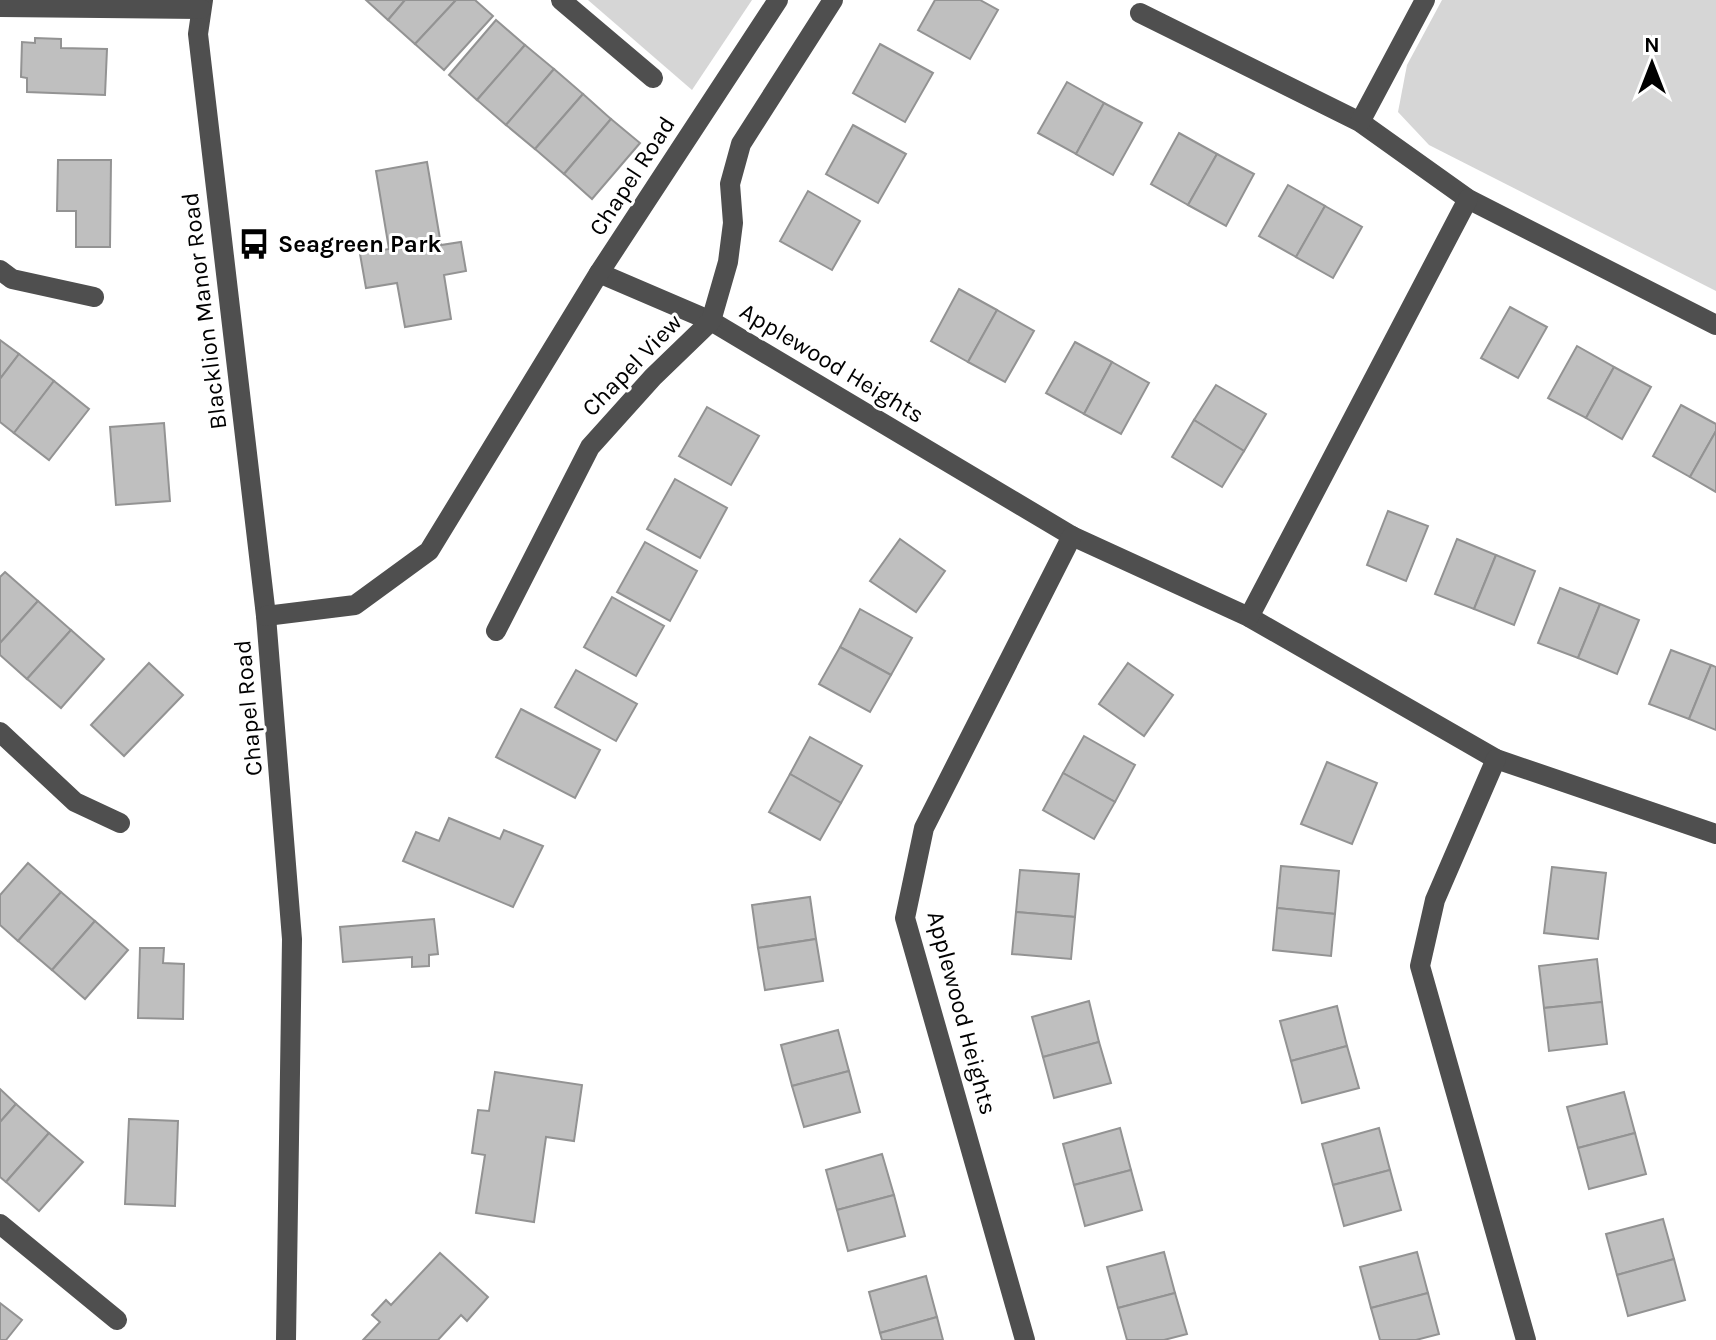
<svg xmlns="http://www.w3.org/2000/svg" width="1716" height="1340" font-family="Karla,sans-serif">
<rect width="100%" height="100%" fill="#fff"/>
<g fill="#d6d6d6">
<polygon points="588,0 752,0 692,90"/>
<polygon points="1442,0 1716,0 1716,291 1429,145 1398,112 1407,65"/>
</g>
<g fill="#bfbfbf" stroke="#939393" stroke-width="2">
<polygon points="366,0 405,0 388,20"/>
<polygon points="405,0 456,0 415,44 388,20"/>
<polygon points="456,0 475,0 493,16 444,70 415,44"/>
<polygon points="935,0 980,0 998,10 970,59 918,30"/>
<polygon points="496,20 525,45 477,100 449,75"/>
<polygon points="35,38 61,39 61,48 107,49 105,95 27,92 27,78 21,77 22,42 35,43"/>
<polygon points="880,44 933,73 905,122 853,93"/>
<polygon points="525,45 554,69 506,125 477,100"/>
<polygon points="554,69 583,94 535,149 506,125"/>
<polygon points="1067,82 1104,103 1076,154 1038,133"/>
<polygon points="583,94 611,119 564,174 535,149"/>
<polygon points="1104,103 1142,123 1113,175 1076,154"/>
<polygon points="611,119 640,143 592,199 564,174"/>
<polygon points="853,125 906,154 878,203 826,174"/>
<polygon points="1179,133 1217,154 1188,205 1151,184"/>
<polygon points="1217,154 1254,174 1226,226 1188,205"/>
<polygon points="58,160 111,160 110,247 76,247 76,211 57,211"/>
<polygon points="427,162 441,245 461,242 466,271 444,275 451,319 405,327 397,283 366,288 360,254 389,249 376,171"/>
<polygon points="1288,185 1325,206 1296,257 1259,236"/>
<polygon points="808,191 860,221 832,270 780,241"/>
<polygon points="1325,206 1362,227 1333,278 1296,257"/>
<polygon points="959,289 997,310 968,362 931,341"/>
<polygon points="1510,307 1547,327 1518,378 1481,358"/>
<polygon points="997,310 1034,331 1005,382 968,362"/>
<polygon points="0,340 19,354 0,379"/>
<polygon points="1075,342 1112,362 1084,414 1046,393"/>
<polygon points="1577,346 1614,367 1586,418 1548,398"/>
<polygon points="19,354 54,381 14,433 0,422 0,379"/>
<polygon points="1112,362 1149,383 1121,434 1084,414"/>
<polygon points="1614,367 1651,387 1622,439 1586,418"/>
<polygon points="54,381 89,409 49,460 14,433"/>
<polygon points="1216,385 1266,414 1244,451 1194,420"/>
<polygon points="1681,405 1716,424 1716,431 1690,477 1653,456"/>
<polygon points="707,407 759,436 731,485 679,456"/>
<polygon points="1194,420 1244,451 1222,487 1172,457"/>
<polygon points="164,423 170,501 116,505 110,427"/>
<polygon points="1716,431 1716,492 1690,477"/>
<polygon points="675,479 727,508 700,558 647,529"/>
<polygon points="1388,511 1428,526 1406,581 1367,565"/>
<polygon points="900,539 945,571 916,612 870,581"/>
<polygon points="1457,539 1496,555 1474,609 1435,594"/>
<polygon points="645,542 697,571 670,621 617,592"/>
<polygon points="1496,555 1535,571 1514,625 1474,609"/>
<polygon points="5,572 38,601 0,643 0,577"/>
<polygon points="1560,588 1600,604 1578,658 1538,643"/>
<polygon points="612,597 664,626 636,676 584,647"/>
<polygon points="38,601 71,630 27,679 0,655 0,643"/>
<polygon points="1600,604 1639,620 1617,674 1578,658"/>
<polygon points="860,609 912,638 891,675 840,647"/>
<polygon points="71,630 104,659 61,708 27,679"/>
<polygon points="840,647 891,675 870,712 819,684"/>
<polygon points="1671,650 1711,665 1689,719 1649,704"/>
<polygon points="149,663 183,695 124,756 91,725"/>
<polygon points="1128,663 1173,695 1144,736 1099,704"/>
<polygon points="1711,665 1716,667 1716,730 1689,719"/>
<polygon points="576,670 637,704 616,741 555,707"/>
<polygon points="521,709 600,750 575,798 496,757"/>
<polygon points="1084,736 1135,765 1115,802 1063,773"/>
<polygon points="810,737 862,766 841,803 790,774"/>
<polygon points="1327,762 1377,783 1352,844 1301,824"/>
<polygon points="1063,773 1115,802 1094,839 1043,810"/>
<polygon points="790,774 841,803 820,840 769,812"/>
<polygon points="449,818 500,839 504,830 543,846 513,907 403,861 416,832 439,841"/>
<polygon points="28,863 61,892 18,941 0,925 0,895"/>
<polygon points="1281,866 1339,871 1335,914 1277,908"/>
<polygon points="1552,867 1606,873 1598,939 1544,933"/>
<polygon points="1020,870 1079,874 1075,917 1016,912"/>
<polygon points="61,892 95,921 52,970 18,941"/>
<polygon points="810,897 816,939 758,948 752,905"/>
<polygon points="1277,908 1335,914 1331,956 1273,950"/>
<polygon points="1016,912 1075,917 1071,959 1012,954"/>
<polygon points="434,919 438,954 429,955 429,966 412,967 412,957 343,962 340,927"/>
<polygon points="95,921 128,950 85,999 52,970"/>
<polygon points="816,939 823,981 765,990 758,948"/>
<polygon points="140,948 164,948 163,963 184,964 183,1019 138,1018"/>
<polygon points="1597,959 1602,1002 1544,1008 1539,966"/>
<polygon points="1089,1001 1099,1042 1043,1057 1032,1017"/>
<polygon points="1602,1002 1607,1044 1549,1051 1544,1008"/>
<polygon points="1337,1006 1347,1046 1291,1061 1280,1021"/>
<polygon points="838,1030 849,1071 792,1086 781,1045"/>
<polygon points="1099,1042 1111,1083 1054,1098 1043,1057"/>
<polygon points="1347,1046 1359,1088 1302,1103 1291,1061"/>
<polygon points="849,1071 860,1112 804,1127 792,1086"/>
<polygon points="495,1072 582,1085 574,1141 546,1137 534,1222 476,1213 485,1155 472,1153 478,1110 489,1111"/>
<polygon points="0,1089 16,1104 0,1122"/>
<polygon points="1624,1092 1635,1133 1578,1148 1567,1107"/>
<polygon points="16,1104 49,1133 6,1182 0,1177 0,1122"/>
<polygon points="129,1119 178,1121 175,1206 125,1204"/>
<polygon points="1120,1128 1131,1170 1074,1185 1063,1144"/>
<polygon points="1379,1128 1390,1170 1333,1185 1322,1144"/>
<polygon points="49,1133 83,1162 39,1211 6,1182"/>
<polygon points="1635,1133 1646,1174 1589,1189 1578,1148"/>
<polygon points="882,1154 894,1195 837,1210 826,1170"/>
<polygon points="1131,1170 1142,1210 1085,1226 1074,1185"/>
<polygon points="1390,1170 1401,1210 1344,1226 1333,1185"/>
<polygon points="894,1195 905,1236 848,1251 837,1210"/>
<polygon points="1663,1219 1674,1259 1617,1275 1606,1234"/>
<polygon points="1164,1252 1175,1293 1118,1308 1107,1267"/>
<polygon points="1417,1252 1428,1293 1371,1308 1360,1267"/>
<polygon points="440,1253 488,1297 467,1321 461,1315 438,1340 363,1340 380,1322 372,1315 386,1300 391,1305"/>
<polygon points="1674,1259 1685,1300 1628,1316 1617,1275"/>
<polygon points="926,1276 937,1317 880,1333 869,1292"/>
<polygon points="1175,1293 1187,1334 1164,1340 1127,1340 1118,1308"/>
<polygon points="1428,1293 1439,1334 1416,1340 1380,1340 1371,1308"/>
<polygon points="0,1303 22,1320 6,1340 0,1340"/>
<polygon points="937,1317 943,1340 882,1340 880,1333"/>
</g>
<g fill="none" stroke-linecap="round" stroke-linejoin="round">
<g stroke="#4f4f4f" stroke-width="20">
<polyline points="203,0 198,34 266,616 292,939 286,1340"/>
<polyline points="561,0 653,78"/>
<polyline points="0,7 201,9"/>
<polyline points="1140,13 1360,122 1468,199 1716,325"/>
<polyline points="1360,122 1425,0"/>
<polyline points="0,270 12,279 94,297"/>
<polyline points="599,273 711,321 1072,536 1249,617 1496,759 1716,834"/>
<polyline points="266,616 355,605 429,551 599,273 778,0"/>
<polyline points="1249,617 1468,199"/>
<polyline points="496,631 590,447 653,377 711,321 728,262 733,223 730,184 741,144 833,0"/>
<polyline points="0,732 75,802 120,823"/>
<polyline points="1496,759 1435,900 1420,966 1526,1340"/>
<polyline points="0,1224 117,1320"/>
<polyline points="1025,1340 905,918 924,828 1072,536"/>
</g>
</g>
<defs>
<symbol id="bus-bare" viewBox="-9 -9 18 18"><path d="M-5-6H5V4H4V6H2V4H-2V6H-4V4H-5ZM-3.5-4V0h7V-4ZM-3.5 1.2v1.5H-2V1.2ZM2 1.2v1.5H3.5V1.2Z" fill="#000" stroke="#fff" stroke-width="2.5" paint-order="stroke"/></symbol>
</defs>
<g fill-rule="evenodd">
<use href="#bus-bare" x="232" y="222" width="44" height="44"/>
</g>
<g text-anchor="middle" stroke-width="6" stroke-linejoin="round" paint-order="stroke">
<g font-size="24" fill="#000" stroke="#fff">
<text transform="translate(632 176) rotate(-57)" y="8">Chapel Road</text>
<text transform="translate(204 311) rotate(-97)" y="8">Blacklion Manor Road</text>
<text transform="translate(832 363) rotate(31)" y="8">Applewood Heights</text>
<text transform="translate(632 365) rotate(-46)" y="8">Chapel View</text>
<text transform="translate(248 708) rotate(-95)" y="8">Chapel Road</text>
<text transform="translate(962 1013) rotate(75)" y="8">Applewood Heights</text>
</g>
<g font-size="24" font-weight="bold" fill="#000" stroke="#fff" text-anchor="start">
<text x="278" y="252">Seagreen Park</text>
</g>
</g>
<g transform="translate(1652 64)" stroke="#ffffff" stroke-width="6" paint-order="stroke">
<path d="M0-6L14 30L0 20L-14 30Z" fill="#000000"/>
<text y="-12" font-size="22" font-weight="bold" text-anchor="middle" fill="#000000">N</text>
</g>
</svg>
